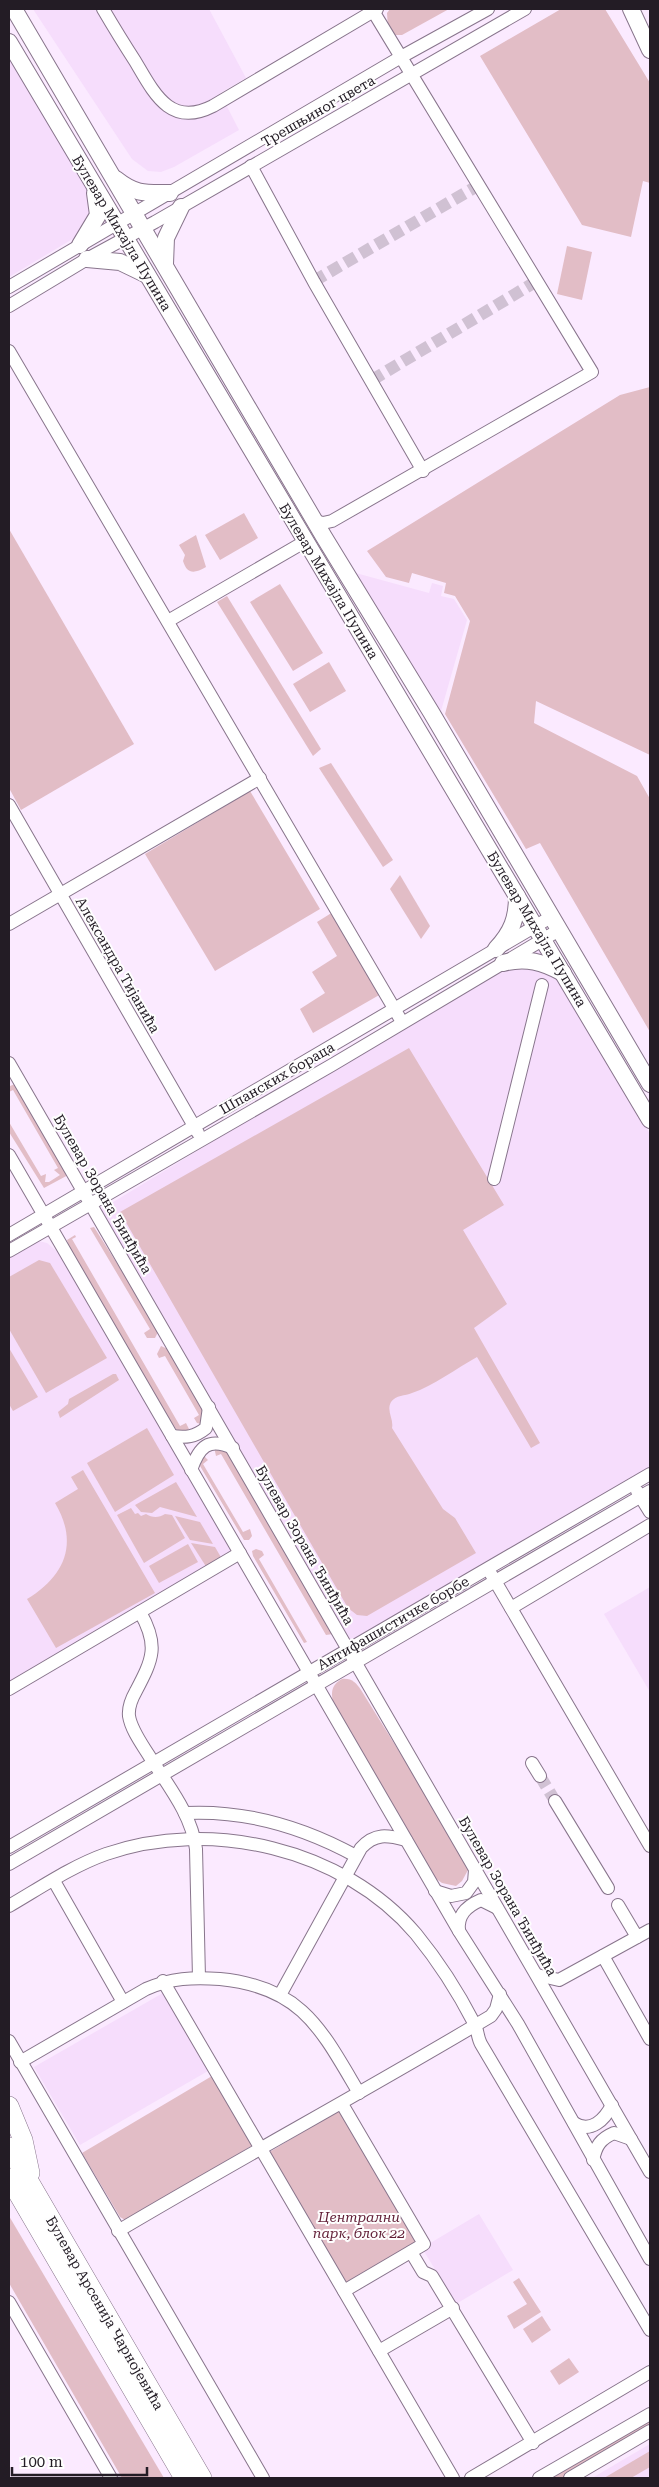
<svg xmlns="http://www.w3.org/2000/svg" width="659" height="2487" font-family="'Roboto Serif',serif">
<rect width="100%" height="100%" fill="#fbeaff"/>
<g fill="#f6ddfc">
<polygon points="33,9 209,9 246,78 220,93 239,130 174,167 161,172 148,171 132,159"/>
<polygon points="9,54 106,219 9,277"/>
<polygon points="352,572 429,593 432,583 443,586 441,596 454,599 467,620 441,711"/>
<polygon points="541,949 650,1134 650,1467 351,1641 100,1210 281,1100"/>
<polygon points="38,1241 47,1243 60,1254 234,1554 9,1684 9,1258"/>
<polygon points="650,1587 650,1692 604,1614"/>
<polygon points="163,1993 208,2071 80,2145 34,2067"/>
<polygon points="479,2214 513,2270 456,2304 422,2248"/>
<polygon points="650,2444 650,2478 592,2478"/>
</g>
<g fill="#e2bdc6">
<polygon points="390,9 449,9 402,35 395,35 388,28 387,13"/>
<polygon points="561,9 605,9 650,83 650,183 643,181 631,237 582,225 480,56"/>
<polygon points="567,246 592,252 582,300 557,294"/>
<polygon points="650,387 650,755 536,701 534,723 637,776 650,799 650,1032 540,843 526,849 445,714 470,621 455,596 444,593 446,583 412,573 409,583 386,577 367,551 620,395"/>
<polygon points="244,513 258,538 220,560 205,535"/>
<polygon points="9,529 134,744 21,810 9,788"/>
<path d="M196,535l10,32c-12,7 -19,7 -23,-6l2,-6 -6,-10z"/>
<polygon points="280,584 323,653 293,671 250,602"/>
<polygon points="227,596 321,749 313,756 217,602"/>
<polygon points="329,662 346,691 310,712 293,684"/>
<polygon points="331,763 393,860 383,867 319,768"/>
<polygon points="250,791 320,909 215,971 145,854"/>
<polygon points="400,875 430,926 421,939 390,889"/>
<polygon points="333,912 381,994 313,1033 300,1009 325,993 312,972 337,956 317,922"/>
<path d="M409,1048l95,157 -41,25 44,74 -33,24 66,115 -9,5 -54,-91c-20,11 -44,29 -65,36 -7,3 -16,2 -21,9 -5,9 3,17 1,26l51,81 12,9 21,35 -109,63 -10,-1 -9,-7 -228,-396z"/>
<polygon points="15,1084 70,1174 44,1188 9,1132 9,1122 41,1176 46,1174 45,1182 49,1182 60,1175 54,1170 58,1168 13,1090 9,1092 10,1086"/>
<polygon points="94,1227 159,1330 155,1338 147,1338 144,1333 150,1329 90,1228"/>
<polygon points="75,1235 76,1237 72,1239 180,1426 186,1423 189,1429 184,1433 176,1429 169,1419 70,1250 67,1240"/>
<polygon points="39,1260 50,1263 107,1358 46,1393 9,1329 9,1277"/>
<polygon points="161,1346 170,1350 203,1408 201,1424 197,1423 194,1418 199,1415 165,1356 159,1358 157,1354"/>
<polygon points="9,1348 38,1397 13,1411 9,1404"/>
<polygon points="113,1374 116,1374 119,1380 60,1418 58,1412 68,1404 69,1399"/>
<polygon points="147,1428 174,1475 115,1512 87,1463"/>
<polygon points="214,1447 223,1448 231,1457 333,1634 326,1635 221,1454 216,1456"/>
<polygon points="202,1454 208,1460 203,1464 243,1532 250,1529 252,1536 249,1540 244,1540 200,1466 199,1461"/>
<path d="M83,1470l72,123 -99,55 -29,-49c38,-23 52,-56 28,-96l23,-14 -7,-12z"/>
<polygon points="176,1482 197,1517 160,1507 152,1513 141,1512 135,1505"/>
<path d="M131,1508l4,6 3,-1 3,3 5,-2c6,4 13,4 19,0l7,1 13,23 -41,25 -27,-48z"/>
<polygon points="175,1516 200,1522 213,1544 190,1540"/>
<polygon points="191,1543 215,1547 222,1559 207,1568"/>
<polygon points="188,1544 198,1562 159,1583 149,1566"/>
<polygon points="256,1549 262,1551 264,1555 259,1559 307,1642 304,1643 253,1556 252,1551"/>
<path d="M342,1679c10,-1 14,4 19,11l103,166 4,14 -6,11 -6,5 -14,-3 -7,-5 -100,-169c-4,-13 -6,-23 7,-30z"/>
<polygon points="212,2076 253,2145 138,2217 125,2220 120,2217 82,2153"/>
<polygon points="339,2110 418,2241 345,2287 268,2153"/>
<polygon points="9,2216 164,2478 122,2478 9,2283"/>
<polygon points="519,2278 541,2312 514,2329 507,2316 527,2304 513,2282"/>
<polygon points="542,2316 551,2330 532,2343 523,2329"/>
<polygon points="569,2358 579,2372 559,2385 550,2371"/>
<polygon points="650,2420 650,2427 562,2478 552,2478"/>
<polygon points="650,2451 650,2467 631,2478 604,2478"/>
</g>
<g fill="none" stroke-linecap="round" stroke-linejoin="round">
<g stroke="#d0c1d3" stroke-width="12" stroke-dasharray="12 6" stroke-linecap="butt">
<polyline points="314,281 479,185"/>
<polyline points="372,380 537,281"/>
<polyline points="540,1776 555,1801"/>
</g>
<defs>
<g id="minor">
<path d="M103,9c10,17 21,35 32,52 19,32 35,67 78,45l164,-97"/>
<polyline points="251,166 314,282 423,471"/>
<polyline points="9,287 401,57 488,9"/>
<polyline points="9,306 87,259 155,222 525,9"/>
<polyline points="9,351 402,1022"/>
<polyline points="315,521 323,523 332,521 592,372 373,11"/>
<polyline points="168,621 306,541"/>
<polyline points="9,805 198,1133"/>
<polyline points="9,924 260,778"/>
<polyline points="9,1063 650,2172"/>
<polyline points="9,1155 459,1931 518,2024 650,2259"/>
<polyline points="494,1179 542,985"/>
<polyline points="9,1235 551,917"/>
<polyline points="9,1251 332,1065 559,930"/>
<path d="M172,1436c14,2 23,1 34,-8l3,-21"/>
<path d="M191,1470c8,-23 17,-33 42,-22"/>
<polyline points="637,1491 650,1512"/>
<polyline points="491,1574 650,1846"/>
<polyline points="511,1608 650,1525"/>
<path d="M140,1612c19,33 13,47 -4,79 -4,7 -8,16 -7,25 2,13 12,27 19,38 18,29 44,60 48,95l3,129"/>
<polyline points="9,1689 240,1553"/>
<polyline points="532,1763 540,1776"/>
<polyline points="555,1801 608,1888"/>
<path d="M185,1813c60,-3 118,14 171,43"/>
<polyline points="9,1847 650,1474"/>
<polyline points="9,1864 650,1491"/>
<polyline points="54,1881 123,2002"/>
<polyline points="435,1891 451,1896 466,1893 474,1882 475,1870"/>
<polyline points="618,1905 637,1937"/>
<path d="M9,1906c31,-18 63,-40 97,-52 104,-36 237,-6 310,80 22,27 42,58 58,89 4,6 3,14 7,21l169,286"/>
<path d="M459,1931c-2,-16 8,-25 22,-31l16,8"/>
<polyline points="603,1956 650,2039"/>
<polyline points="537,1975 559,1980 650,1930"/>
<polyline points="163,1981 453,2478"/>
<path d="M280,1995l81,-147c14,-15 26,-13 45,-8"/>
<polyline points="9,2041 263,2478"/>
<path d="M20,2062l126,-73c25,-11 47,-12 74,-10 82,8 101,50 139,114"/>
<polyline points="342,2104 424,2244 344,2291"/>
<path d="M574,2123c17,11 31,-4 38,-18"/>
<path d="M593,2160c3,-14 7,-21 21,-27l17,6"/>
<path d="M118,2231c123,-73 249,-141 373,-215l5,-7 4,-15"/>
<polyline points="411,2252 423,2272 432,2276 533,2443"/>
<polyline points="9,2302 111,2478"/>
<polyline points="379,2351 453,2308"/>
<polyline points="471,2478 650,2372"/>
<polyline points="539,2478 650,2414"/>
<polyline points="570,2478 650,2431"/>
</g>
<g id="major">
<polyline points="14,9 324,537 431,712 650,1084"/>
<polyline points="631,9 650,50"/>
<polyline points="9,42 650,1120"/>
<path d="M116,179c20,16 30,14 54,14"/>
<polyline points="80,245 98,215 95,193"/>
<polyline points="87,259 120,262 147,275"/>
<polyline points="165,264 166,238 181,207"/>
<path d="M496,949c16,-17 21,-31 21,-53"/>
<path d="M503,963c23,-6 40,-1 60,10"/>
</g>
<g id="highway">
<polyline points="9,2106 23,2140 30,2173"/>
<polyline points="9,2147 202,2478"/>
<polyline points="9,2178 184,2478"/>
</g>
</defs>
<use href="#minor" stroke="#88758c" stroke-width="14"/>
<use href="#major" stroke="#88758c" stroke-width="18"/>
<use href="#highway" stroke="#88758c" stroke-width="20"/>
<use href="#minor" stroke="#fff" stroke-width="12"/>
<use href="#major" stroke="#fff" stroke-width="16"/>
<use href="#highway" stroke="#fff" stroke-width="19"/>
</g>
<g text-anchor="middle" stroke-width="4" stroke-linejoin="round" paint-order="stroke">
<g font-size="14" fill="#231c25" stroke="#fefefe">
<text transform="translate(318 111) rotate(-30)" y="5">Трешњиног цвета</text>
<text transform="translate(122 233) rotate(59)" y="5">Булевар Михајла Пупина</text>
<text transform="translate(329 581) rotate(59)" y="5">Булевар Михајла Пупина</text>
<text transform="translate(537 929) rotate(59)" y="5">Булевар Михајла Пупина</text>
<text transform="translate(118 965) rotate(60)" y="5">Александра Тијанића</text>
<text transform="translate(277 1078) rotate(-30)" y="5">Шпанских бораца</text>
<text transform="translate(103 1194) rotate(60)" y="5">Булевар Зорана Ђинђића</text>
<text transform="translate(305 1545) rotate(60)" y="5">Булевар Зорана Ђинђића</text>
<text transform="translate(393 1623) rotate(-30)" y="5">Антифашистичке борбе</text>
<text transform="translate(508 1896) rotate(60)" y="5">Булевар Зорана Ђинђића</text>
<text transform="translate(105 2313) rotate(60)" y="5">Булевар Арсенија Чарнојевића</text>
</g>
<g font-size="14" font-style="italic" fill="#611e36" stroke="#fefefe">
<text x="359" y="2222">Централни<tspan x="359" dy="16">парк, блок 22</tspan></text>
</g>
</g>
<rect width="659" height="2487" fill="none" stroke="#231c25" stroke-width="20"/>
<path d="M12 2467v8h135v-8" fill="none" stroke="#231c25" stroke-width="2.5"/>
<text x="20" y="2467" font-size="15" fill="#231c25" stroke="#fefefe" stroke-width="4" paint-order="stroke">100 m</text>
</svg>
